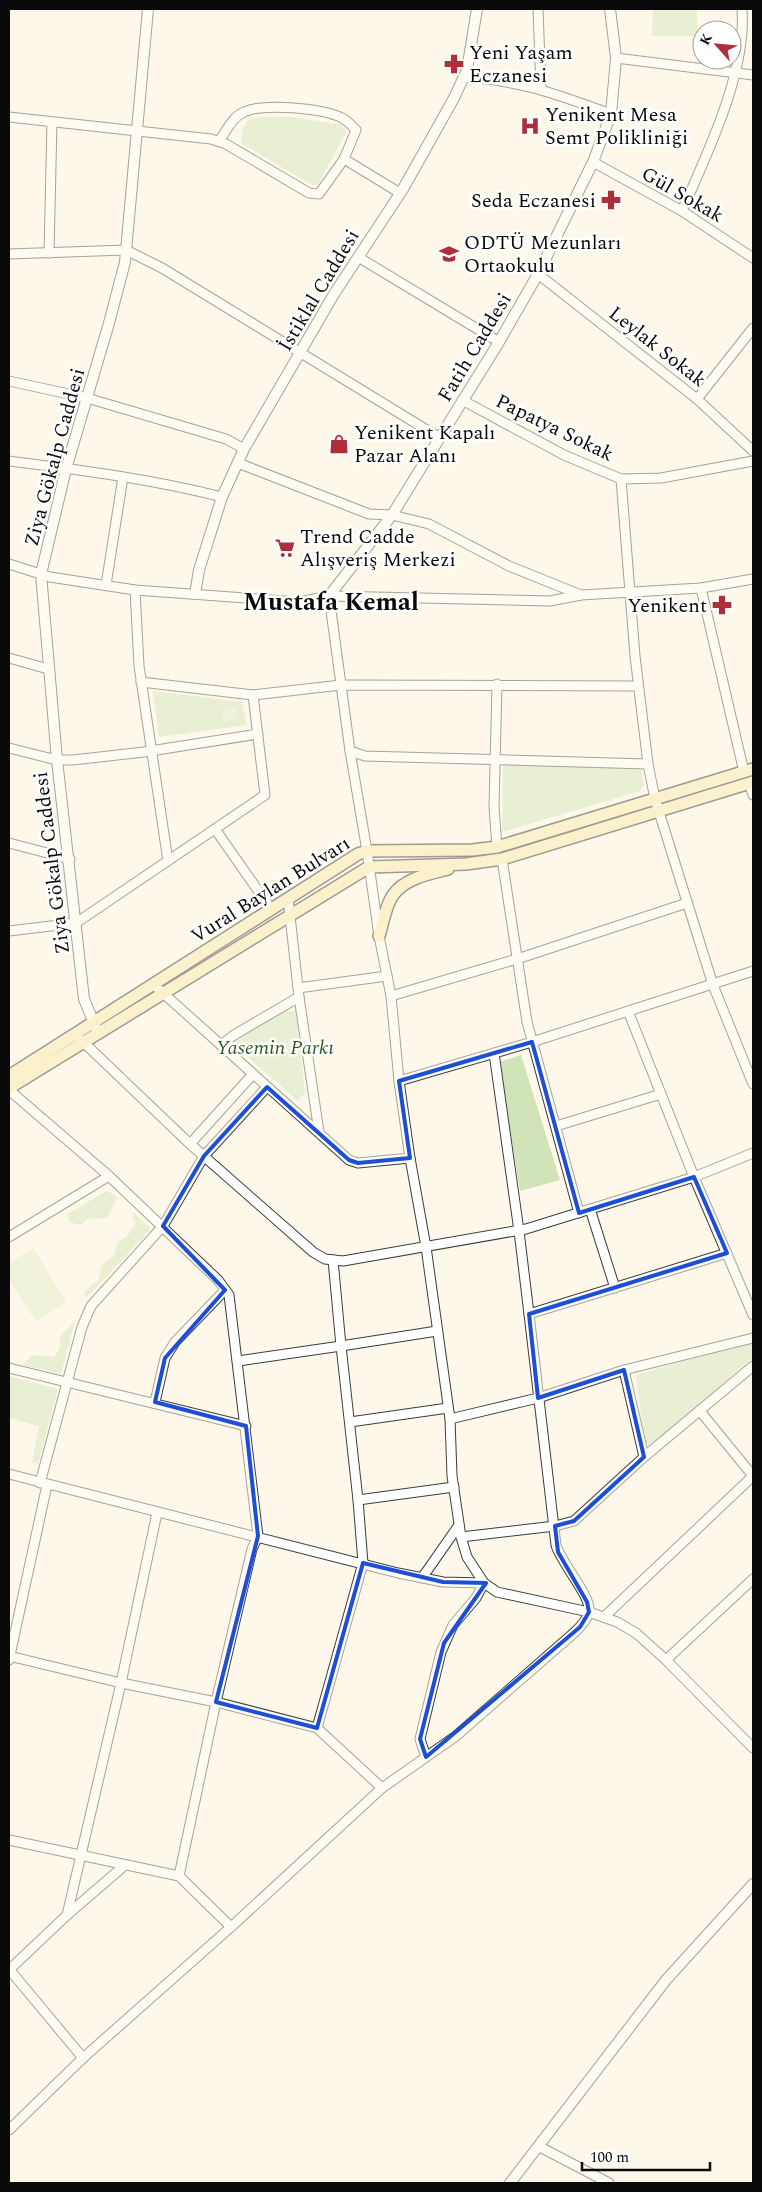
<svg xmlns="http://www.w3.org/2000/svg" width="762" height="2192" font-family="Spectral,serif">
<rect width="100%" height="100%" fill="#fdf8ea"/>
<g fill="#d0e4b7">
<polygon points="653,9 697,9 697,36 652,36"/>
<polygon points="260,117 293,117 342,125 346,132 318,185 312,185 241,143 243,128 249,119"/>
<polygon points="153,691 242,702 247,725 159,737"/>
<polygon points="503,764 636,767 641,770 644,785 640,791 502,832"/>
<polygon points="296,1011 305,1093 298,1101 232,1043 282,1012"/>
<polygon points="521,1055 560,1180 520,1191 499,1062"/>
<polygon points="106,1191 115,1195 117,1198 107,1218 87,1219 81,1225 69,1222 68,1214"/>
<polygon points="134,1213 150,1228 149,1231 86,1298 84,1293 92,1284 98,1281 102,1265 114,1255 118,1242 128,1235 136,1222 133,1219"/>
<polygon points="75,1321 61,1374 22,1365 33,1355 54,1357 60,1348 60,1336"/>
<polygon points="753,1341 753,1357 653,1445 649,1445 644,1441 636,1375"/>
<polygon points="9,1376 58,1389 38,1464 32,1462 39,1426 9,1418"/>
</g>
<g fill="#e1ecc8">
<polygon points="222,707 236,708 236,719 223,721"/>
<polygon points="33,1248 67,1302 36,1322 9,1280 9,1263"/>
</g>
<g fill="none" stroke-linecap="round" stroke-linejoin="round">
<defs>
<g id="minor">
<polyline points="538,9 541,89"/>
<polyline points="616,58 753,75"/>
<path d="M463,77c57,3 96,18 148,37"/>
<polyline points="9,117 211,139 226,144 309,193 319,194 344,159"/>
<path d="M219,141c7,-9 13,-24 25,-29 19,-9 79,-4 98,6 5,2 10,8 14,12l-12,29 56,34"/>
<polyline points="593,162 682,211 753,258"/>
<path d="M682,211c25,-57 65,-139 60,-202"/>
<polyline points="49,253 52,122"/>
<polyline points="9,254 126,250 162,268 440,438"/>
<polyline points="358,257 499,342"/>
<polyline points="538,274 697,399 753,451"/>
<polyline points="9,381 87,398 226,439 244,449"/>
<polyline points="697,399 753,328"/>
<polyline points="462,400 564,455 621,479 661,478 753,461"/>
<path d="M9,461c71,9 143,18 213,36"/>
<polyline points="238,463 369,514 392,515 429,524 509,566 581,595 701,588 753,579"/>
<polyline points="621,479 635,656 648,764 655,799 713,985 753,1084"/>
<polyline points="9,564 50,577 135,590 299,602 329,596 550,601 581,595"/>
<polyline points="106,585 123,477"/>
<polyline points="701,588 744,772"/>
<polyline points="135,590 139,666 168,861"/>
<polyline points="329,596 350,751 367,851 379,936 391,996 399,1081 410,1158 426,1247 450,1419 452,1476 461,1537 467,1557 484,1583 497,1592 589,1612 617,1622 636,1633 666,1660 753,1748"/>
<polyline points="9,658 48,669"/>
<polyline points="141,682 253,695 341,685 638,686"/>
<polyline points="9,748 57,760 73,760 144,752 258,734"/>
<polyline points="350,751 365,756 648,764"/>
<polyline points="749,783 753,795"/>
<polyline points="215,829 271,909"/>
<polyline points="9,843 70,859"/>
<polyline points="497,847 494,807 497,684"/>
<polyline points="502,859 527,1022 579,1213"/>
<polyline points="288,898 299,997 319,1132"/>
<polyline points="9,931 76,923 265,795 253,695"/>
<polyline points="153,984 349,1160 358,1163 410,1158"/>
<polyline points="298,988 387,976"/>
<polyline points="391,996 517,959 687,903"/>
<polyline points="628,1011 694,1177 753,1315"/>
<polyline points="79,1038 190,1144 313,1252 325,1259 343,1261 526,1229 694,1177 753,1153"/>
<polyline points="221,1045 234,1035 299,997"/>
<polyline points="494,1053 519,1231 529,1314 727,1253"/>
<polyline points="399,1081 532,1042 753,971"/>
<polyline points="9,1090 109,1176 218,1280 229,1295 258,1536 252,1549 216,1702 179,1876"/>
<polyline points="556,1126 661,1094"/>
<polyline points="190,1144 253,1074"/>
<polyline points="590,1209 615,1288"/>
<polyline points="9,1237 109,1176"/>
<polyline points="333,1260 341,1346 437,1331"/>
<polyline points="238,1361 341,1346 358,1500 363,1563 317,1728"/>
<polyline points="9,1368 246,1426"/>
<polyline points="624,1370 644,1457"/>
<polyline points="155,1402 165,1358 175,1342 225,1290"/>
<polyline points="700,1411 753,1476"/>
<polyline points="450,1419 538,1398 624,1370 753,1338"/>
<polyline points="350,1422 448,1408"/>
<polyline points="9,1474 398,1573 443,1582 484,1583 476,1598 453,1625 441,1652 420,1739 426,1757"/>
<polyline points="40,1483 82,1327 91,1306 163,1226 204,1156 267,1087"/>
<polyline points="358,1500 454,1487"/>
<polyline points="461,1537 555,1526 574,1521 644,1457 753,1366"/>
<polyline points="422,1578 459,1525"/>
<polyline points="604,1617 753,1476"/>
<polyline points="9,1656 121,1683 216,1702 317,1728 382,1788"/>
<polyline points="9,1660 47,1485"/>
<polyline points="666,1660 753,1579"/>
<polyline points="9,1840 179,1876 231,1927"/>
<polyline points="67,1915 121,1683 157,1513"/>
<polyline points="9,1969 83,2058"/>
<polyline points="9,1970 67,1915 125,1865"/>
<path d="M9,2130l74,-72 148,-131 151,-139 74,-52 119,-104c5,-5 13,-13 14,-20 3,-15 -28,-49 -33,-67l-27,-231"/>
<polyline points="540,2147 609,2183"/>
</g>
<g id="tertiary">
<polyline points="195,594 199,570 222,497 244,449 334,294 403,189 454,98 467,70 477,9"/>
<polyline points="329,596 392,515 499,342 538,274 593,162 611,114 616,58 610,9"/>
<polyline points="96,1028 84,999 57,760 41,574 66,469 109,323 125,262 148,9"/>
<polyline points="510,2183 666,1980 753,1884"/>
</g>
<g id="secondary">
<path d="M379,936c4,-12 6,-30 14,-41 12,-17 36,-21 55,-26"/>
<polyline points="9,1076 358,854 367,851 472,850 497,847 753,769"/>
<polyline points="9,1088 369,867 466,864 502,859 753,782"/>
</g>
</defs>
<use href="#minor" stroke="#3d3d3d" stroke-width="11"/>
<use href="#tertiary" stroke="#3d3d3d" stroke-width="12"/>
<use href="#secondary" stroke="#2c2c2c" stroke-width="14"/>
<use href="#minor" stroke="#fff" stroke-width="9"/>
<use href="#tertiary" stroke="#fff" stroke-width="10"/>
<use href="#secondary" stroke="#f8ecaa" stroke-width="11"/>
</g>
<path d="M0 0H762V2192H0ZM532,1042l47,171 115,-36 33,76 -198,61 9,84 86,-28 20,87 -70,64 -19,5 3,26 29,50 2,10 -9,15 -154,130 -6,-18 24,-96 42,-60 -43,-1 -80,-19 -46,165 -101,-26 42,-166 -12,-110 -91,-24 10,-44 60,-68 -62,-64 41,-70 63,-69 82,73 9,3 52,-5 -11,-77z" fill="#fdf8ea" fill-opacity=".55" fill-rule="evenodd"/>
<path fill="none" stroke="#1d4ed8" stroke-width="4" stroke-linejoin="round" d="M532,1042l47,171 115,-36 33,76 -198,61 9,84 86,-28 20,87 -70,64 -19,5 3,26 29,50 2,10 -9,15 -154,130 -6,-18 24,-96 42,-60 -43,-1 -80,-19 -46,165 -101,-26 42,-166 -12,-110 -91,-24 10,-44 60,-68 -62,-64 41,-70 63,-69 82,73 9,3 52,-5 -11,-77z"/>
<defs>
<symbol id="pharmacy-bare" viewBox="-9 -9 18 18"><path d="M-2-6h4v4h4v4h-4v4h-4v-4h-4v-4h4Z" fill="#ae2f3b" stroke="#fff" stroke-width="2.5" paint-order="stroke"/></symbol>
<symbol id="hospital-bare" viewBox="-9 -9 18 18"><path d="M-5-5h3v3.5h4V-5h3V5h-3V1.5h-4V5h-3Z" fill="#ae2f3b" stroke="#fff" stroke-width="2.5" paint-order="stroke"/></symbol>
<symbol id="school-bare" viewBox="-9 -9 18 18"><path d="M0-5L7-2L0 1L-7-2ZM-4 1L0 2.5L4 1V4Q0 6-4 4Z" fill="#ae2f3b" stroke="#fff" stroke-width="2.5" paint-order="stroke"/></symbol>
<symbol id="shop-bare" viewBox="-9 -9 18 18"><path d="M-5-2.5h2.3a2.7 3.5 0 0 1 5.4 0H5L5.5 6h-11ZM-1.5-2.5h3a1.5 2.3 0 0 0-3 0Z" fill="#ae2f3b" stroke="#fff" stroke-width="2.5" paint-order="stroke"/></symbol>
<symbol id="supermarket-bare" viewBox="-9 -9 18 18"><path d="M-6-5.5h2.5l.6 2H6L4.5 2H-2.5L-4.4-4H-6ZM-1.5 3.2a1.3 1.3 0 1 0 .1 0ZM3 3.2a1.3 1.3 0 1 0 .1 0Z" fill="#ae2f3b" stroke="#fff" stroke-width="2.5" paint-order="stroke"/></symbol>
</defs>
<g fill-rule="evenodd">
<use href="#pharmacy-bare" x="440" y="50" width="28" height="28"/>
<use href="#hospital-bare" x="516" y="112" width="28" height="28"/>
<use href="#pharmacy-bare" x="597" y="186" width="28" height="28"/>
<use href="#school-bare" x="435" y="240" width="28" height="28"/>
<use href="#shop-bare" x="325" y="430" width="28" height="28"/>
<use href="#supermarket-bare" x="271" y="534" width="28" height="28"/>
<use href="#pharmacy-bare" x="708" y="591" width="28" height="28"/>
</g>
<g text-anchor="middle" stroke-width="5" stroke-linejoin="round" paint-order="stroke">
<g font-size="20" fill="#0a0a0a" stroke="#fff" text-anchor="start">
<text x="469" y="59">Yeni Yaşam<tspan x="469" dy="23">Eczanesi</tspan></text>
<text x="545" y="121">Yenikent Mesa<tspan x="545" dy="23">Semt Polikliniği</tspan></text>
<text x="596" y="207" text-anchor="end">Seda Eczanesi</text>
<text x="464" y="249">ODTÜ Mezunları<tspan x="464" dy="23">Ortaokulu</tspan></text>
<text x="354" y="439">Yenikent Kapalı<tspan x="354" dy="23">Pazar Alanı</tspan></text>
<text x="300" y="543">Trend Cadde<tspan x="300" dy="23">Alışveriş Merkezi</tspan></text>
<text x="707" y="612" text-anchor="end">Yenikent</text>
</g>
<g font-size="20" fill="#0a0a0a" stroke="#fff">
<text transform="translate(683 194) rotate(30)" y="7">Gül Sokak</text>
<text transform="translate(318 290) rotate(-59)" y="7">İstiklal Caddesi</text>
<text transform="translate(658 346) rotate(38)" y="7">Leylak Sokak</text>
<text transform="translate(474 347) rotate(-59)" y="7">Fatih Caddesi</text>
<text transform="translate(555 427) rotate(26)" y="7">Papatya Sokak</text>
<text transform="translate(54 457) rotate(-75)" y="7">Ziya Gökalp Caddesi</text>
<text transform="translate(51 863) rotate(-97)" y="7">Ziya Gökalp Caddesi</text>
<text transform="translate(270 889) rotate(-32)" y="7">Vural Baylan Bulvarı</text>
</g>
<g font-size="20" font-style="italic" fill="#305c21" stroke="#fff">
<text x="275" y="1054">Yasemin Parkı</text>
</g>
<g font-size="25" font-weight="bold" fill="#0a0a0a" stroke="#fff">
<text x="331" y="610">Mustafa Kemal</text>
</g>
</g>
<rect width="762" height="2192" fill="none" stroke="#0a0a0a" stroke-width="20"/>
<g transform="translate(717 45) rotate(297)"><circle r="24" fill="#ffffff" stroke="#9d9d9d"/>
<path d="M0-4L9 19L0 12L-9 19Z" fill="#ae2f3b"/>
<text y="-8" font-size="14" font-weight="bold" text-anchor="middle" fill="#0a0a0a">K</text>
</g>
<path d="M582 2162v8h128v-8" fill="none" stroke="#0a0a0a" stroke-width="2.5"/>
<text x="590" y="2162" font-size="15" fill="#0a0a0a" stroke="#ffffff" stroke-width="4" paint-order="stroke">100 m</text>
</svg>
